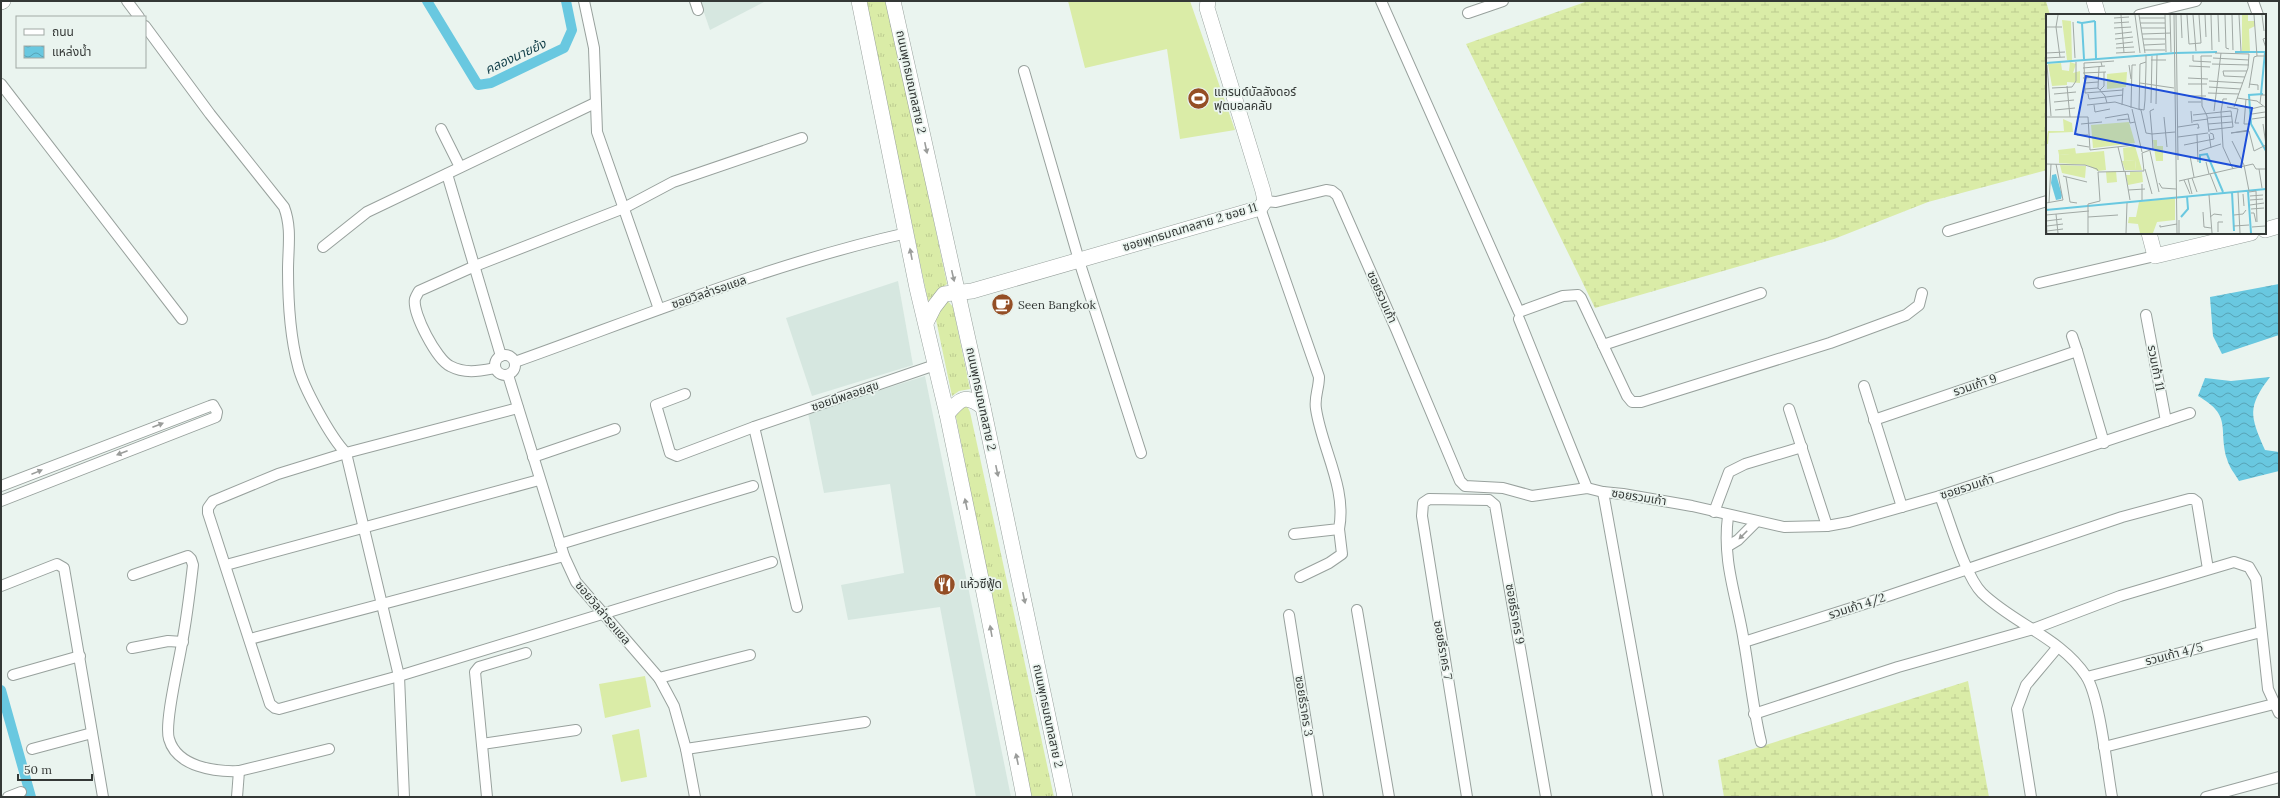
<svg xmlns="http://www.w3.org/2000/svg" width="2280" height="798" font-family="Lora,'Noto Sans Thai',serif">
<defs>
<pattern id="grass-tufts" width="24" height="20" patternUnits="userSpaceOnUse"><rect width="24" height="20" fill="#daeca7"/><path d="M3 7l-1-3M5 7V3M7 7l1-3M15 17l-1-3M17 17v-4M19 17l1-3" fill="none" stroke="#bccb90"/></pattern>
<pattern id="wetland-marsh" width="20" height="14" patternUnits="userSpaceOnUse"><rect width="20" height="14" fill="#daeca7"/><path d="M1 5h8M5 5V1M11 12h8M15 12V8" fill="none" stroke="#bccb90"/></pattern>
<pattern id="water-waves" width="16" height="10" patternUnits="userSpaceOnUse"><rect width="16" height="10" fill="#69c8e0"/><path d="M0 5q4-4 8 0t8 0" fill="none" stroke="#57a3b6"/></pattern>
</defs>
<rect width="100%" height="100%" fill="#eaf4ef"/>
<g fill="#d6e7e0">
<polygon points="700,1 764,1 764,2 710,30"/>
<polygon points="898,281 913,365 812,396 786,318"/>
<polygon points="925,376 1011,797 976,797 940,607 848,620 841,585 904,573 890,484 824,493 808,413"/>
</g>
<g fill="url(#grass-tufts)">
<polygon points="865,1 888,1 947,284 928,301"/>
<polygon points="947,300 953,307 970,389 959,391 952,396 935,315"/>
<polygon points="966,404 970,412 1054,797 1031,797 956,417 956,409"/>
</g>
<g fill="url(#wetland-marsh)">
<polygon points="1588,1 2046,1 2050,15 2047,15 2047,170 1928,202 1834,239 1595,308 1466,44"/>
<polygon points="1968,681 1989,797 1724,797 1718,760"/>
</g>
<g fill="#daeca7">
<polygon points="1068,1 1190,1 1235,130 1180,139 1167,49 1085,68"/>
<polygon points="645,676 651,707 605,718 599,684"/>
<polygon points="639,729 647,777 621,782 612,735"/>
</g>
<g fill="url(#water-waves)">
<polygon points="2279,284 2279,335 2222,354 2213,336 2210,297"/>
<path d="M2270,377c-23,30 -20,39 -5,73l14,2v19l-40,10c-4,-7 -10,-14 -12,-22 -9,-31 6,-43 -29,-63l7,-18 26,3z"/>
</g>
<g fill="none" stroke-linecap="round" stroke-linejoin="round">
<g stroke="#69c8e0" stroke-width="10">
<polyline points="427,1 478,85 491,83 564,48 572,30 566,1"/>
<polyline points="1,690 31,797"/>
</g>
<defs>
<g id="street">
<polyline points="127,1 139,17"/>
<polyline points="584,1 594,48 597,132 659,309"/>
<polyline points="695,1 698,10"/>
<polyline points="1381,1 1519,312 1563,296 1578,295 1581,298 1627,396 1632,402 1641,402 1830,343 1906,315 1919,305 1922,293"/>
<polyline points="2253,1 2258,15"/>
<polyline points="1468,13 1503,1"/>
<polyline points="2139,15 2196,1"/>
<path d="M145,26l65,88 74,93c8,21 4,41 4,63 0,31 2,66 10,96 5,21 33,72 48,87l53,223 5,121"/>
<polyline points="1024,71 1081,267 1141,453"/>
<polyline points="1,84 182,319"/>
<polyline points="441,129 460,167"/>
<polyline points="447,174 501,356"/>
<polyline points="1265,201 1276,202 1326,190 1332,191 1337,195 1396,329 1460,481 1465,486 1503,488 1532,496 1587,488 1603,492 1623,494 1692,506 1784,527 1827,526 1849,522 1940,496 2190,413"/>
<path d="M1260,208l59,169c0,12 -5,20 -3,32 6,40 31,79 23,120l-45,5"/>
<polyline points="1948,231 2047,201"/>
<polyline points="323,247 367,212 595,103"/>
<polyline points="2039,283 2155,256"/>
<polyline points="2146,315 2166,421"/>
<polyline points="1519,319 1587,488"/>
<polyline points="2072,336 2077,351"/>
<polyline points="1603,345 1761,293"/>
<circle cx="505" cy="365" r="10"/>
<path d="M515,362c129,-46 258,-99 392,-129"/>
<path d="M495,368c-16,3 -30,6 -45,-2 -13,-6 -38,-53 -35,-67 1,-3 3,-6 4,-8l56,-25 149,-58 49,-26 129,-44"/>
<polyline points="508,375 564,556 576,582 659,678 674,706 686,749 695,797"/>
<polyline points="1864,386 1902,507"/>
<polyline points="685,394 656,405 670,453 677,456 754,427 935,365"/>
<polyline points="518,408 346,453 278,474 213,501 208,508 208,513 270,704 275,708 279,709 399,676 772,562"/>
<polyline points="1789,409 1827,526"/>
<polyline points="1874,420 2077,351 2104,443"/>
<polyline points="754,427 797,607"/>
<polyline points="533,457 615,429"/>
<polyline points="1,486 210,406 213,405 217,412 216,417 1,501"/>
<polyline points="1603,492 1658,797"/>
<path d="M1940,496c10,25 25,80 42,97 32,31 79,45 104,83 14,21 21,94 26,121"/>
<polyline points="1714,512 1729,472 1745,464 1802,447"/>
<path d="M1728,516c-6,47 9,81 16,126 6,34 9,67 17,100"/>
<polyline points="560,544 753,486"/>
<polyline points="1728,546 1738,540 1756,522"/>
<polyline points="226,565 539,480"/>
<path d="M133,575l55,-19 3,3 2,6c-3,26 -6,52 -11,78 -3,20 -18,80 -13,96 8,28 46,33 70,32l90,-22"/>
<polyline points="1300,577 1329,563 1342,554 1339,529"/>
<polyline points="1,586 57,564 64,568 103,797"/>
<polyline points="1357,610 1389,797"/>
<polyline points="1289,615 1318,797"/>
<polyline points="250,639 564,556"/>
<polyline points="1744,642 1864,604 2122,517 2189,499 2193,499 2197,502 2208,569"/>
<polyline points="132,648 168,641 183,642"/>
<polyline points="13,675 80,656"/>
<polyline points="2087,677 2261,632"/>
<polyline points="659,678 750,655"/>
<polyline points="1754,714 1898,667 2033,629 2120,596 2234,562 2249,567 2256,579 2268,689 2279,713"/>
<polyline points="482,744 576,730"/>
<polyline points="2104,747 2274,704"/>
<polyline points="32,749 92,733"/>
<polyline points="686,749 865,722"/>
<polyline points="8,797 21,792"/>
<polyline points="237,797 239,771"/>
<polyline points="487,797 475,672 479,667 526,653"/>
<polyline points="1467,797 1422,516 1423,503 1429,499 1489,500 1495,505 1546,797"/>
<polyline points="2031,797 2017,709 2026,685 2057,648"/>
<polyline points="2206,797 2279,777"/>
</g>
<g id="secondary">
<polyline points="859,1 917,288 947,414 983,588 1024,797"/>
<polyline points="893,1 983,407 1065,797"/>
<polyline points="2094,1 2098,15"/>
<polyline points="1,2 3,1"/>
<polyline points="2265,230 2279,226"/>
<polyline points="2149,233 2155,256 2251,233"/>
<polyline points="926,323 934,307 944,294 972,291 1260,208 1265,201 1263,191 1207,8 1208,1"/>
<path d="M947,414c14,-16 18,-20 36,-7"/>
</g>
</defs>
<use href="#street" stroke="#98a19d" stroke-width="12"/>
<use href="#secondary" stroke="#98a19d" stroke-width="16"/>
<use href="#street" stroke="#fff" stroke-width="10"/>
<use href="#secondary" stroke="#fff" stroke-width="15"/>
</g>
<defs><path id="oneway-solid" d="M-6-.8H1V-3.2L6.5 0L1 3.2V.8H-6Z"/></defs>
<g fill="#9a9c9a">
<use href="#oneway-solid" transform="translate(926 148) rotate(78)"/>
<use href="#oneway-solid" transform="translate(911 254) rotate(-101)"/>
<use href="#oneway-solid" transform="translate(953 276) rotate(77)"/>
<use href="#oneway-solid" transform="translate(158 425) rotate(-21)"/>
<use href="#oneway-solid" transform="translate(122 453) rotate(159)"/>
<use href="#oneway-solid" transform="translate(997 471) rotate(78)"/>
<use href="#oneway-solid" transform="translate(37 472) rotate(-22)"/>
<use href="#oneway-solid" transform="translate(966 504) rotate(-102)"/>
<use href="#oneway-solid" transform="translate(1743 535) rotate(135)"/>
<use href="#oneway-solid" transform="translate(1024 598) rotate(78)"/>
<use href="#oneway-solid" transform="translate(991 631) rotate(-100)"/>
<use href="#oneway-solid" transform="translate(1017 759) rotate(-102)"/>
</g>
<defs>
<symbol id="stadium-disc" viewBox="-11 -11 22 22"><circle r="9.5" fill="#944e25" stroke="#eaf4ef"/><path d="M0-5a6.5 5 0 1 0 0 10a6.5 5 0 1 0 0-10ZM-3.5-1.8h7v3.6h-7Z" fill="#fff"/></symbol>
<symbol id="cafe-disc" viewBox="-11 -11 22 22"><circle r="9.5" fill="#944e25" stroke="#eaf4ef"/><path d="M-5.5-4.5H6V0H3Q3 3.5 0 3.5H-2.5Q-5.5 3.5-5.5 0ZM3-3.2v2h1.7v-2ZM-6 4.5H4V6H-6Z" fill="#fff"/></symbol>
<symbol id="restaurant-disc" viewBox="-11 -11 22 22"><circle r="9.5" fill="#944e25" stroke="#eaf4ef"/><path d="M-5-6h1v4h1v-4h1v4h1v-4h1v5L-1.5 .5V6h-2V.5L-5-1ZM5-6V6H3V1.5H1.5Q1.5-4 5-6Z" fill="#fff"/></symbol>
</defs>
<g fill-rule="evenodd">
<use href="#stadium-disc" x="1186" y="86" width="25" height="25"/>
<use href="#cafe-disc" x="990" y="292" width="25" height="25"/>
<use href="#restaurant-disc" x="932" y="572" width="25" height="25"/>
</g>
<g text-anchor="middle" stroke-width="3.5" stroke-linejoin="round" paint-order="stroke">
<g font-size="12" fill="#343836" stroke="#eaf4ef">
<text transform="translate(911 82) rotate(78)" y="4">ถนนพุทธมณฑลสาย 2</text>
<text transform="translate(1190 227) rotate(-17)" y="4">ซอยพุทธมณฑลสาย 2 ซอย 11</text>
<text transform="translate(709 292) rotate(-19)" y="4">ซอยวิลล่ารอแยล</text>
<text transform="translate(1382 297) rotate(66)" y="4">ซอยรวมเก้า</text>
<text transform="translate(2156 368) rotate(79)" y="4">รวมเก้า 11</text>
<text transform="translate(1975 385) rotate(-19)" y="4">รวมเก้า 9</text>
<text transform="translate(845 396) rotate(-19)" y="4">ซอยมีพลอยสุข</text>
<text transform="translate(981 399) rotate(78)" y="4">ถนนพุทธมณฑลสาย 2</text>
<text transform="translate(1967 487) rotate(-18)" y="4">ซอยรวมเก้า</text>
<text transform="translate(1639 497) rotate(9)" y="4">ซอยรวมเก้า</text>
<text transform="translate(1857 606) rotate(-18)" y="4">รวมเก้า 4/2</text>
<text transform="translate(603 613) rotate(50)" y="4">ซอยวิลล่ารอแยล</text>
<text transform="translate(1515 614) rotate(80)" y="4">ซอยธีราคร 9</text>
<text transform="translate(1443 650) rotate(80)" y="4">ซอยธีราคร 7</text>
<text transform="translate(2174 654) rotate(-15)" y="4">รวมเก้า 4/5</text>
<text transform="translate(1304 706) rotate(81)" y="4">ซอยธีราคร 3</text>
<text transform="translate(1048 716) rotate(78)" y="4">ถนนพุทธมณฑลสาย 2</text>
</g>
<g font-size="12" fill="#343836" stroke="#eaf4ef" text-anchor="start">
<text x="1214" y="96">แกรนด์บัลลังดอร์<tspan x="1214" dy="14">ฟุตบอลคลับ</tspan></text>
<text x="1018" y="309">Seen Bangkok</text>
<text x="960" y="588">แห้วซีฟู้ด</text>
</g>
<g font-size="13" font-style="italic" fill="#113e48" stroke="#eaf4ef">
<text transform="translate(515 56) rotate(-25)" y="5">คลองนายย้ง</text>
</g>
</g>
<g transform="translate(2046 14)">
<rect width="220" height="220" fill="#eaf4ef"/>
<path d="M29,134l1,6 -17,1 -1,-5zM89,146l1,10h-11l-3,-9zM14,151l26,1 -1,12 -23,-5zM129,184v22l-18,2 -4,11h-13l-2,-9 -10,-1 1,-6h7l3,-15z" fill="#daeca7"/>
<path d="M17,105l9,4 1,9 -24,1 -1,11h-2l2,-13h16zM70,157l1,11 -10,1 -1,-11z" fill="#daeca7"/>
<path d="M196,1h6v6h6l1,5 -6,3 1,23h-8zM16,6l9,1 1,39h-5zM24,48l6,2 -3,9 7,-2v12l-13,-1v3l-15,1 -4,-22 13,-1 1,7 7,1zM81,58l-1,15 -19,2v-15zM83,108l6,21 -42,5 -2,-23zM89,132l7,24h-6l-1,-10 -11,1 -1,-13zM58,137l2,19 -8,1 -11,-6 -28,-2v-8zM84,158h12l1,10 -15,3 -2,-10h4z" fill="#daeca7"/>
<path d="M107,126h4v6h6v15h-7z" fill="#daeca7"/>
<path d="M10,160l6,21 -1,4 -5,1 -5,-17 1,-8z" fill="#69c8e0"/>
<path fill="none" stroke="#69c8e0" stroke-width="2" d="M49,7l1,38M31,8l5,1 2,36M36,9l13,-2M189,38h31M0,49l129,-10 42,-1M215,80l4,-42M217,80l-14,1 2,29 15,27M154,149v-8l7,-1 16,38M202,177l3,42M186,178l2,39M0,196l220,-21M135,203l7,-8 -1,-13"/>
<path fill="none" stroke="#a1a9a5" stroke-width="1" d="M12,1l-2,12 4,30M75,1l3,38M89,1l5,38M93,1l6,38M119,1l1,37M124,1l1,37M128,1l3,218M130,1l2,145M135,1l1,23M141,1l2,29 12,-1 -2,-28M147,1l3,36M159,1l1,22M165,1l1,35M172,1l1,27M179,1l1,33 3,1M186,1l1,35M193,1l2,36M208,1l3,41h9M216,1l2,16M68,4l15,-1M93,4h26M27,8l2,36M68,9l15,-1M94,9h25M0,13h16M68,14l17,-1M95,14h24M69,20l17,-2M96,20l29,-1M220,24l-3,1 3,9M69,25l18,-2M97,25h22M70,30l17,-2M98,31l21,-1M70,34l18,-1M98,36h21M0,39l19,-1M70,39l19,-1M169,39l34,1 -1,14 -14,39M147,41v6l18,1M0,44l19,-1M167,44l36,2M105,46h15M55,48l-17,1 1,30 38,-3M100,48l-6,2 -1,45 5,1 1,-10 1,-34v-11M166,50l37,1M1,51l4,51M83,51l2,14M56,52l-1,-4 13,-1M143,52l21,1M53,53l-1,21 7,8 2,7M37,54l22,-2M37,59l23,-1M199,63l-21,-1 -1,-5h24M37,64l15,-1M142,64l20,1M163,67l34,2M39,69l13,-1M94,69l34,5M142,70h19M203,70l9,1v5M21,72l3,31M163,73l32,2M6,74l20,-1 4,-6v-19M203,74l5,-31 3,-1M39,75l13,-1M54,76l4,-4v-14M162,79l31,1M8,80l22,-2M42,80l1,5 34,-4M142,82h18M191,84l20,3 9,7M181,85h-4l-2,13 2,35 10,22M200,85l-2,25h5M8,88l20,-2M142,88h13M105,89l1,-47M214,89l1,-8h5M110,90l1,-49M41,91l28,-3 26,8 5,23 6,1M48,91l1,7 15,-3M76,91l1,-17M181,93l11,2 -3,14h4M85,94l1,-43h4M86,95l3,13M205,95l12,-3M9,96l20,-2M145,97l1,12M168,97l7,-58M206,100l13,-2M147,101l38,-4 2,16 -24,3M0,103h42l2,33 44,-5M118,103l3,30M59,104l23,-4 2,9 5,-1 7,30M162,104l24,-2M206,105l14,-2M71,106l12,-1M147,107l15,-2M35,110l21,-2M162,110l24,-2M217,110l3,21M132,113l20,-3 1,4h-2M203,117l-18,2 18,-3M203,117l5,20M163,118l-2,-16 -5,-10 -1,-50h11M31,119v2h11M106,120l-2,-23 4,-2M163,120l2,14M151,121l1,27M132,123l30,-4M186,127l12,24 5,26M31,131l12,2M138,131l30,-6 -1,-5 -3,-1M72,133l6,24M104,137l9,41M153,137l22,-7M208,137l12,-6M144,142l4,21M160,148l3,12M0,150l39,1 12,4 1,2M99,155l7,25M213,155l3,19M79,157l5,29M164,160l7,18M17,162l24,6M20,163l4,25 7,1M146,164l5,14M142,165l4,15M138,166l6,14M133,167l74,-17 3,5h10M113,169l3,5 14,1M82,176l17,-1M192,178l2,41M203,178l7,-1 1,31M197,180l1,12M163,181l3,38M204,182l13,-1M96,186v-16M204,186l13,-1M0,189l17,-3 -7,-36M3,189l2,-39M204,191l14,-2M205,195l13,-1M157,198l1,15 7,1M205,199h3l2,9M10,200l2,19M0,201l43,-4M188,201l9,-1 3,-4M0,203l1,16M42,203l30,-2M164,203l4,-3 8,1M133,206v13M0,207l16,-2M114,211v2l17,-3M1,212l16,-2M188,212l15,-1M206,213l13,-1M1,217l16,-2M172,218v-10h5M42,219v-29l12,-3 -2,-29 46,-1 -2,-18 11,-4 -1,-15 23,-2M80,219l1,-30"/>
<path fill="#1d4ed8" fill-opacity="0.15" stroke="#1d4ed8" stroke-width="2" d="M40,62l166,32 -11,59 -166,-33z"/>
<rect width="220" height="220" fill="none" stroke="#343836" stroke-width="2"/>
</g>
<rect width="2280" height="798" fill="none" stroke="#343836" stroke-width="4"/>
<rect x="16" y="16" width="130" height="52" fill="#eaf4ef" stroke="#a1a9a5"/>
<rect x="24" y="29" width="20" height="6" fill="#ffffff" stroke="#a1a9a5"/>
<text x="52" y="36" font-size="12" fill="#343836">ถนน</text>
<rect x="24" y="46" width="20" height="12" fill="url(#water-waves)" stroke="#a1a9a5"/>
<text x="52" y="56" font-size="12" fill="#343836">แหล่งน้ำ</text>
<path d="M18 774v6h74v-6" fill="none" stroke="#343836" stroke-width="2"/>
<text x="24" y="774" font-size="12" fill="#343836" stroke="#eaf4ef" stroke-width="3" paint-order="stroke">50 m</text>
</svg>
